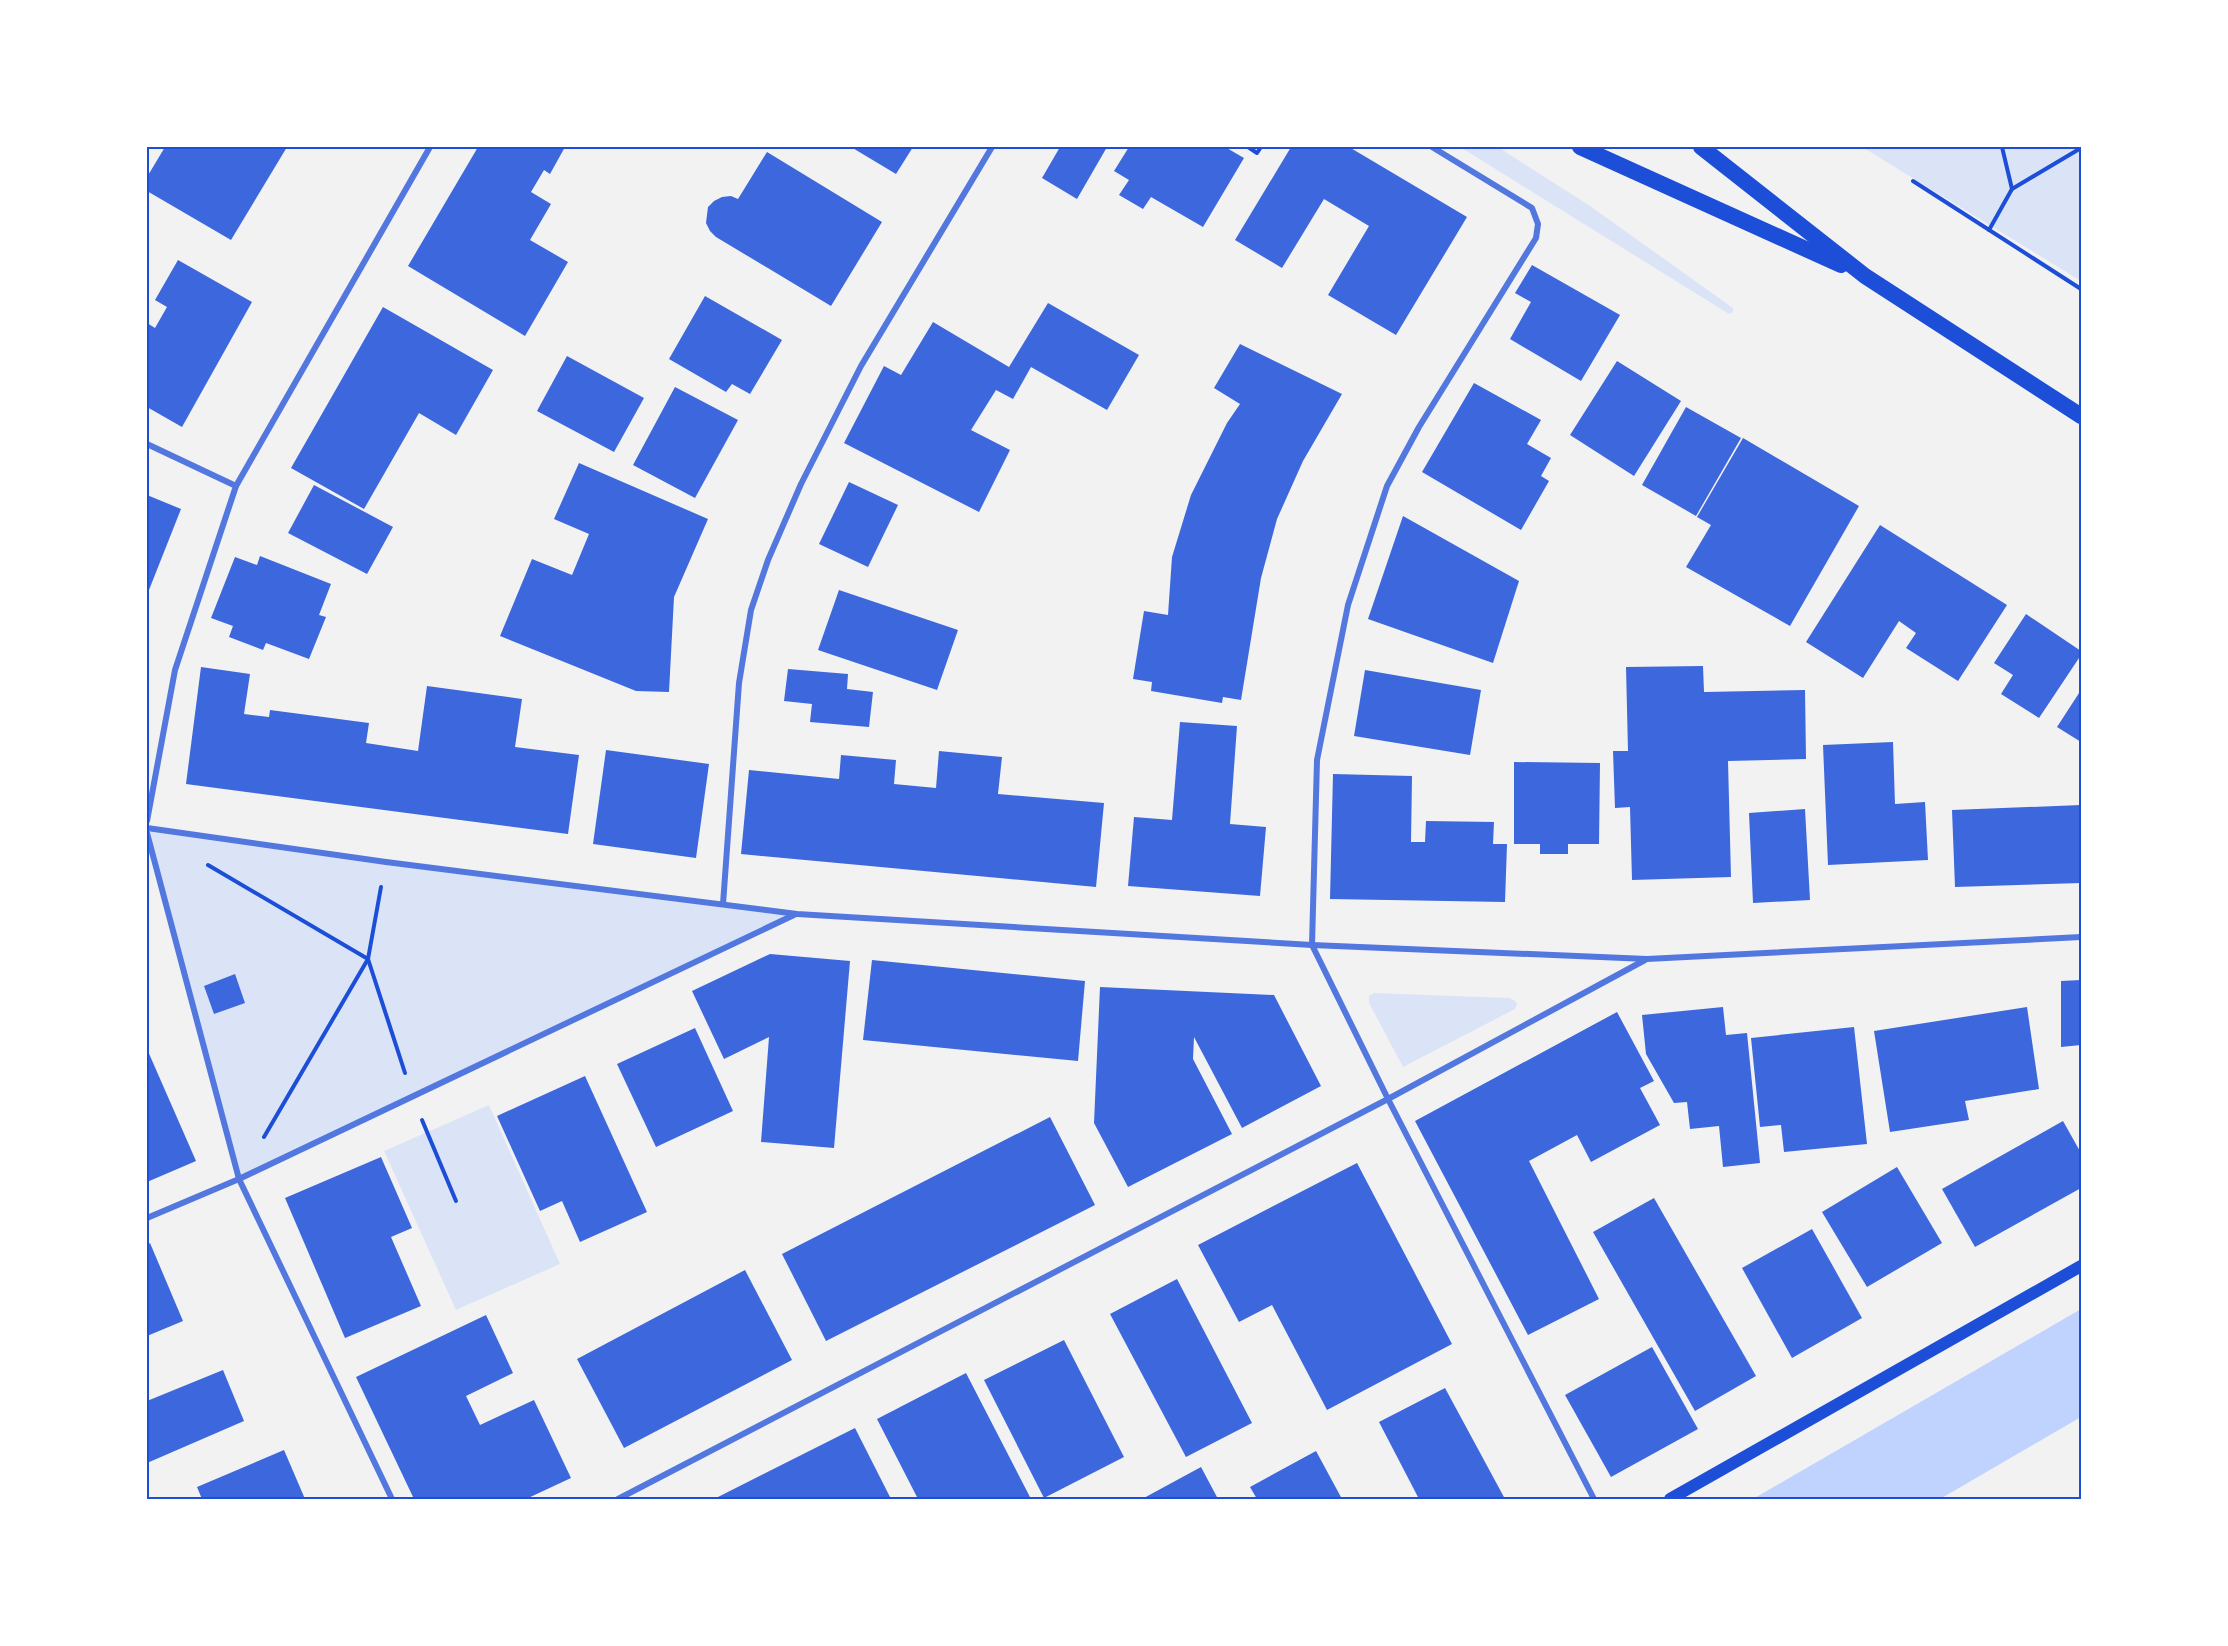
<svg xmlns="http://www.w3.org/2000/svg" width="2228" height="1646" font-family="'DM Sans',sans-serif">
<rect width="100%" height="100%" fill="#f2f2f2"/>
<g fill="#dbe4f7">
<polygon points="1460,147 1498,147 1590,206 1733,308 1733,312 1729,314"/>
<polygon points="1862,147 2081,147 2081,281"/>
<polygon points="147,828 797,914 239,1179"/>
<polygon points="1374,993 1509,998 1514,1000 1517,1004 1515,1009 1403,1067 1369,1003 1369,996"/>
<polygon points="489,1105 560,1264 456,1310 384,1151"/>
</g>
<polygon fill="#bfd3fe" points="2081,1309 2081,1417 1940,1499 1753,1499"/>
<g fill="#3d67dc">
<polygon points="165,147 287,147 231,240 147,191 147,177"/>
<polygon points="478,147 565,147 550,174 544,170 531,192 551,204 530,240 568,262 525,336 408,266"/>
<polygon points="851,147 913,147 896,174"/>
<polygon points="1060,147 1107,147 1077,199 1042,178"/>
<polygon points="1129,147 1225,147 1244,158 1203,227 1151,197 1143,209 1119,195 1129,180 1114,171"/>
<polygon points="1291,147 1349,147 1467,217 1396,335 1328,295 1369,226 1324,199 1282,268 1235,240"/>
<polygon points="767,152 882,222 831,306 716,237 710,231 706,223 708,207 714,201 722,197 731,196 738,199"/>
<polygon points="178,260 252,302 182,427 147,407 147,323 155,328 167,307 155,300"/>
<polygon points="1532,265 1620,315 1581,381 1510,339 1531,302 1515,293"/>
<polygon points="705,296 782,340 750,394 732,384 726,392 669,359"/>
<polygon points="1048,303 1139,355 1107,410 1031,367 1013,399 996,390 971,430 1010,450 979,512 844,443 884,366 901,375 933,322 1009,367"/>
<polygon points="383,307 493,370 456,435 419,413 364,509 291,468"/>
<polygon points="1240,344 1342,394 1303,461 1277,519 1261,578 1241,700 1223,697 1222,703 1151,691 1152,682 1133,679 1144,611 1168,615 1172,557 1191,495 1227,423 1240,404 1214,388"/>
<polygon points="567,356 644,398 614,452 537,411"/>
<polygon points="1617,361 1681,401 1634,476 1570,435"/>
<polygon points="1474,383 1541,420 1527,444 1551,458 1541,476 1549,481 1521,530 1422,472"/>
<polygon points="675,387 738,420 695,498 633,465"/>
<polygon points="1686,407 1741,438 1696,516 1642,485"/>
<polygon points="1743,438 1859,506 1790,626 1686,567 1711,525 1697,517"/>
<polygon points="579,463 708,519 674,597 669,692 636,691 500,636 532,559 572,575 589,534 554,519"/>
<polygon points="849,482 898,505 868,567 819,544"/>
<polygon points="314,485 393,527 367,574 288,533"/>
<polygon points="147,495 181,509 147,595"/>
<polygon points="1403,516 1519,581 1493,663 1368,619"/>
<polygon points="1880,525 2007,605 1958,681 1906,648 1916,633 1899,621 1863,678 1806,642"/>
<polygon points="260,556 331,584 319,615 326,617 309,659 266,643 263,650 229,637 233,626 211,618 235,557 257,565"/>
<polygon points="839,590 958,630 937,690 818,650"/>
<polygon points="2026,614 2081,651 2081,655 2039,718 2001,694 2013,675 1994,663"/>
<polygon points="1703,666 1704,692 1805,690 1806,759 1728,761 1731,877 1632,880 1630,807 1615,808 1613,751 1628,751 1626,667"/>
<polygon points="201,667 250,674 244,714 269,717 270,710 369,723 366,743 418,751 427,686 522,699 515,747 579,755 568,834 186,784"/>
<polygon points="788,669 848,674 847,689 873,692 869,727 810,722 812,704 784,701"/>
<polygon points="1365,670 1481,690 1470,755 1354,736"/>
<polygon points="2081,690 2081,742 2057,727"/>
<polygon points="1180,722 1237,726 1230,824 1266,827 1260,896 1128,886 1134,817 1172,820"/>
<polygon points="1893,742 1895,804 1925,802 1928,860 1828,865 1823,745"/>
<polygon points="606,750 709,764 696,858 593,844"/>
<polygon points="939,751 1002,757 998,794 1104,803 1096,887 741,854 749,770 839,779 841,755 896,760 894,784 936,788"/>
<polygon points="1514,762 1600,763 1599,844 1568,844 1568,854 1540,854 1540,844 1514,844"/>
<polygon points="1333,774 1412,776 1411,842 1425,842 1426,821 1494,822 1493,844 1507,844 1505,902 1330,899"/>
<polygon points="2081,805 2081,883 1955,887 1952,810"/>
<polygon points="1805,809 1810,900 1753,903 1749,813"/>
<polygon points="770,954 850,961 834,1148 761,1142 769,1037 724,1059 692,991"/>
<polygon points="872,960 1085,981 1078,1061 863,1040"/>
<polygon points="235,974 245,1003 214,1014 204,986"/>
<polygon points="2081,980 2081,1045 2061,1047 2061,981"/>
<polygon points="1100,987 1274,995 1321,1086 1242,1128 1194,1037 1193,1059 1232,1134 1128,1187 1094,1123"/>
<polygon points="1723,1007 1726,1035 1747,1033 1760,1163 1723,1167 1719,1126 1690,1129 1687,1102 1674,1103 1646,1054 1642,1015"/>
<polygon points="2027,1007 2039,1089 1965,1101 1969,1120 1890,1132 1874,1031"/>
<polygon points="1617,1012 1654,1081 1640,1088 1660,1125 1591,1162 1577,1135 1529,1161 1599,1299 1528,1335 1415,1121"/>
<polygon points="1854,1027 1867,1144 1784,1152 1781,1125 1760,1127 1751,1038"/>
<polygon points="695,1028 733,1111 656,1147 617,1064"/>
<polygon points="147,1049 196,1161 147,1182"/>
<polygon points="585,1076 647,1212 580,1242 562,1201 540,1211 497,1116"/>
<polygon points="1050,1117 1095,1205 826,1341 782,1254"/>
<polygon points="2063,1121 2081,1153 2081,1188 1975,1247 1942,1189"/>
<polygon points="381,1157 412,1228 391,1237 421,1306 345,1338 285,1198"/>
<polygon points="1357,1163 1452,1344 1327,1410 1272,1305 1239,1322 1198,1245"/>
<polygon points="1897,1167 1942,1243 1867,1287 1822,1212"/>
<polygon points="1654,1198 1756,1376 1695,1411 1593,1232"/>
<polygon points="1812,1229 1862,1318 1792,1358 1742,1268"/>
<polygon points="150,1243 183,1321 147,1336 147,1245"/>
<polygon points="745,1270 792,1360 624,1448 577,1359"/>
<polygon points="1177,1279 1252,1423 1186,1457 1110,1314"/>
<polygon points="486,1315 513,1373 466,1396 480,1425 534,1400 571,1478 526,1499 414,1499 356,1377"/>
<polygon points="1064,1340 1124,1457 1044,1498 984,1380"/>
<polygon points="1652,1347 1698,1429 1611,1477 1565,1395"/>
<polygon points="223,1370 244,1421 147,1463 147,1401"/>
<polygon points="966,1373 1031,1499 918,1499 877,1419"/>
<polygon points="1445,1388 1505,1499 1419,1499 1379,1422"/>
<polygon points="855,1428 891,1499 714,1499"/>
<polygon points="284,1450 305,1499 202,1499 197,1487"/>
<polygon points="1316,1451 1342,1499 1257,1499 1250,1487"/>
<polygon points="1201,1467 1218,1499 1142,1499"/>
</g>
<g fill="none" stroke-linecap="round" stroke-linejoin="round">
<g stroke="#1d4ed8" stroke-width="4">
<polyline points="1248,147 1257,153 1261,147"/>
<polyline points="2002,147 2012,189"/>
<polyline points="1913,181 2081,289"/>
<polyline points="1989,230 2012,189 2081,148"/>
<polyline points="208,865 368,959 264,1137"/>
<polyline points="381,887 368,959 405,1073"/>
<polyline points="422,1120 456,1201"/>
</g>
<g stroke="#5277de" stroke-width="6">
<polyline points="1432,147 1532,208 1538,224 1536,238 1419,427 1387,486 1348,605 1317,760 1312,945 1388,1099 1594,1499"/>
<polyline points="147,444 236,486"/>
<polyline points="147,821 175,670 236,486 430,147"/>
<polyline points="147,828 386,862 797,914 1312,945 1647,959 2081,937"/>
<polyline points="147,833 239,1179 392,1499"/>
<polyline points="723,904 739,683 751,610 768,560 801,484 861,366 992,147"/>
<polyline points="147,1218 239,1179 796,914"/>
<polyline points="618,1499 1388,1099 1645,960"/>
</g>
<polyline stroke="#1d4ed8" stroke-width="12" points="1670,1499 2081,1266"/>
<g stroke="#1d4ed8" stroke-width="16">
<polyline points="1580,147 1841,265"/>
<polyline points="1701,147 1865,276 2081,416"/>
</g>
</g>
<rect width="2228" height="1646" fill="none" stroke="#ffffff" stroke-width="297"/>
<rect x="148" y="148" width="1932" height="1350" fill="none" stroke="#1d4ed8" stroke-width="2"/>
</svg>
